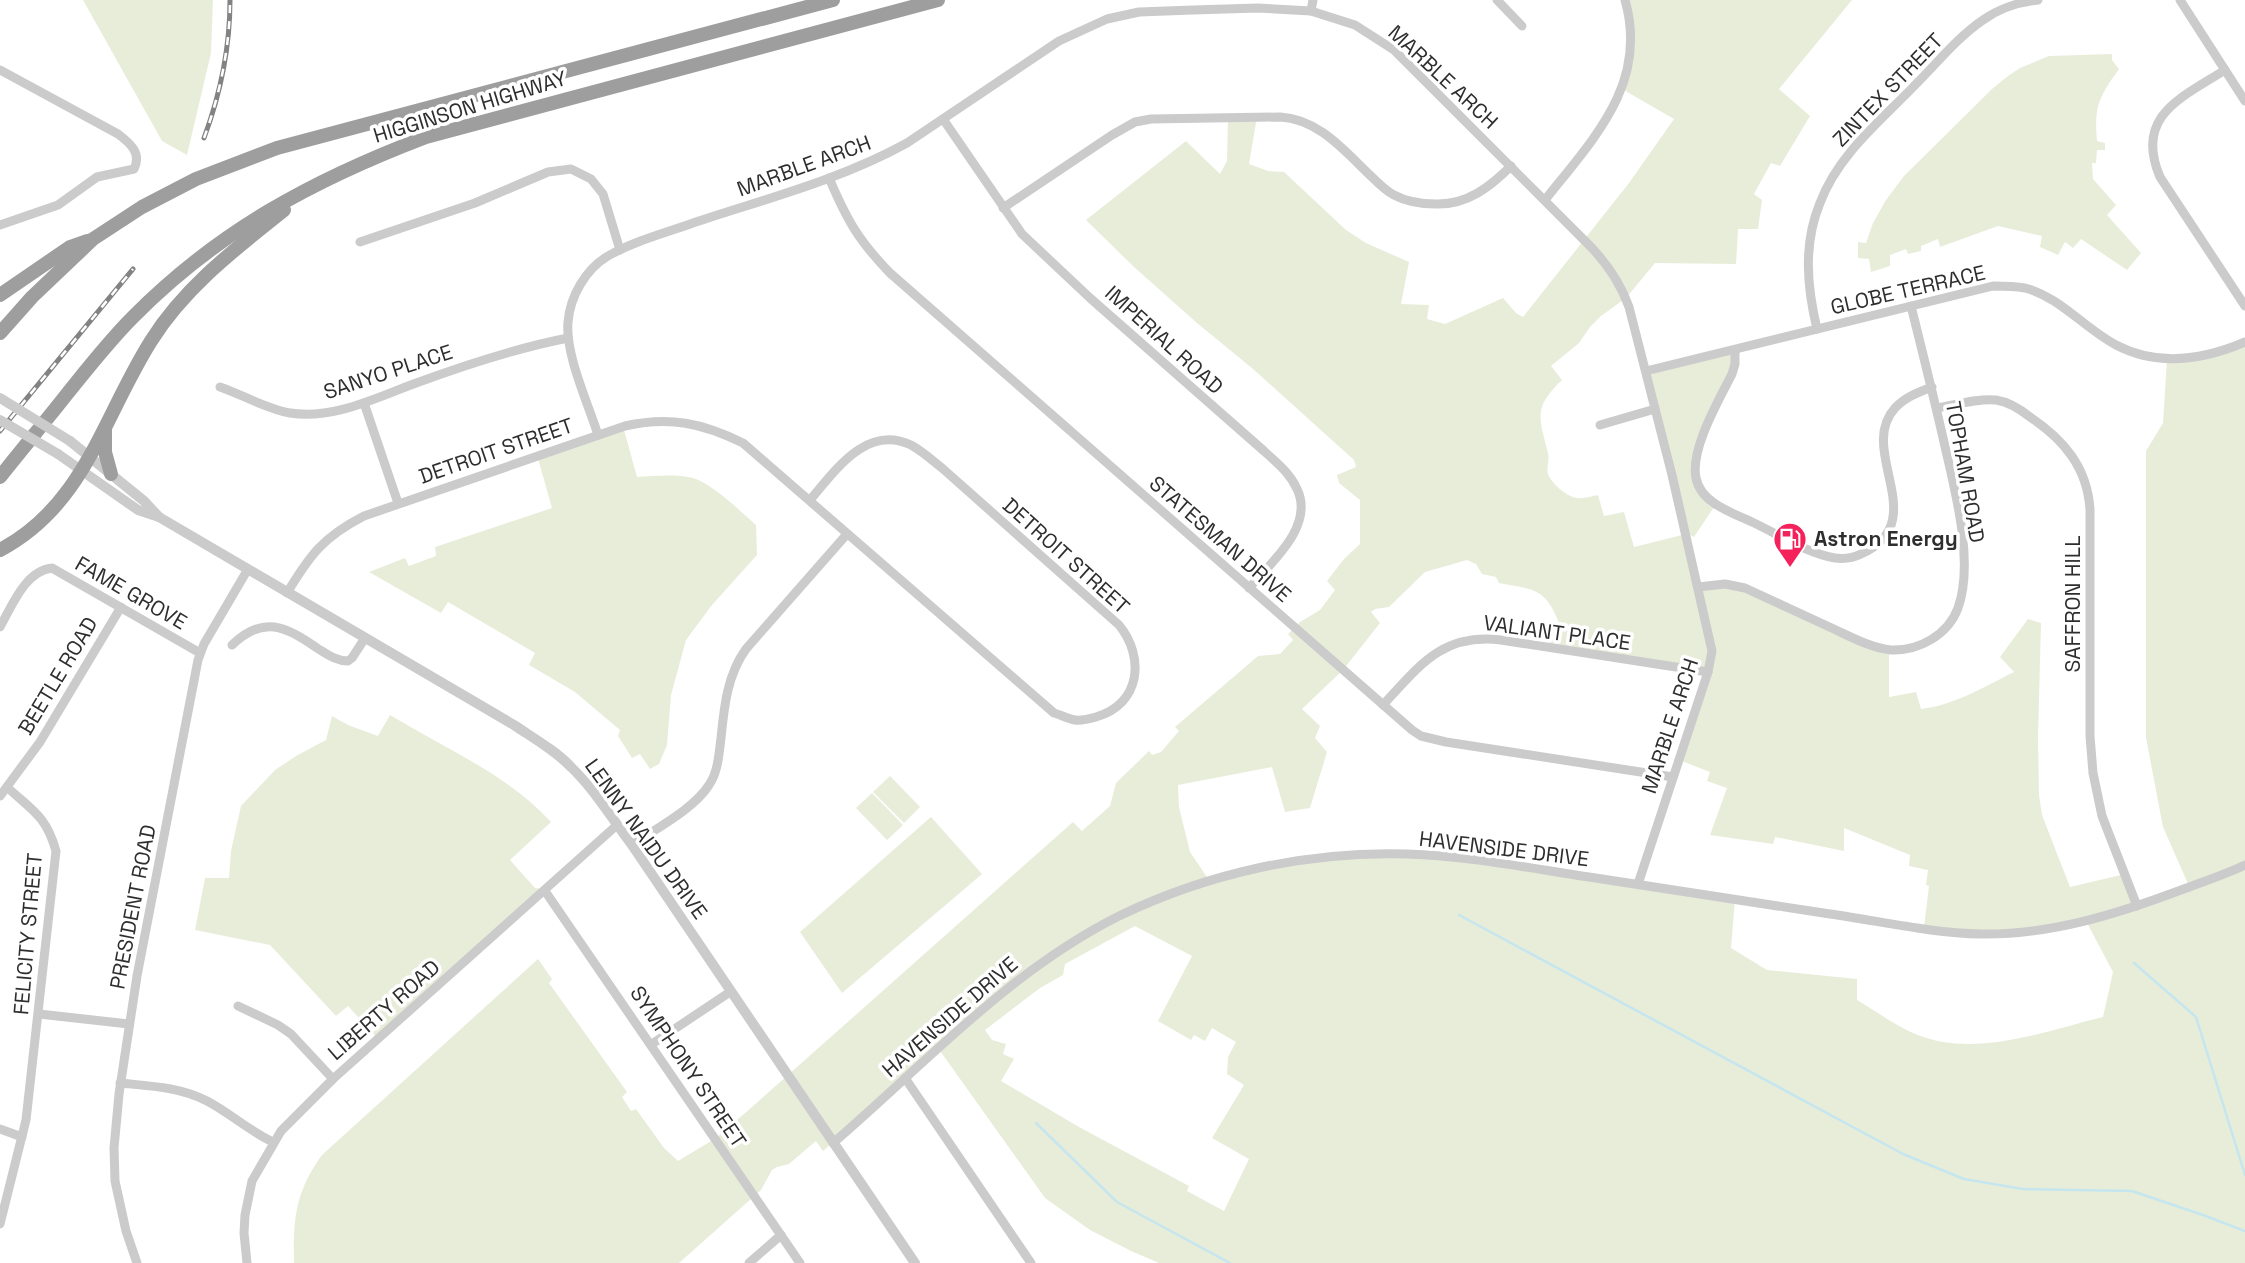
<svg xmlns="http://www.w3.org/2000/svg" width="2245" height="1263" font-family="'Space Grotesk',sans-serif">
<rect width="100%" height="100%" fill="#fff"/>
<g fill="#e8edda" fill-rule="evenodd">
<polygon points="83,0 213,0 211,53 187,155 162,141"/>
<path d="M1630,0h222l-73,89 31,27 -30,50 -9,-3 -17,31 8,6 -4,29h-20l-2,35 -81,-1 -29,35 -25,18 -11,11 -11,16 -28,23 11,14c-29,28 -23,37 -14,73 2,8 -2,14 0,21 4,10 19,23 29,24 6,1 15,-2 21,-3l6,21 20,-4 10,35 52,-13 -40,-163 89,-22 1,9 -36,86 -3,33 19,27 -22,33 -6,-3 10,53 28,-3 163,65v48l27,-5 5,17c33,-4 63,-22 93,-37l-14,-15 28,-38 13,4 -3,115 1,57 3,20 28,72 55,-13 12,32 52,-20 -26,-59 -17,-89v-287l17,-28 4,-64 20,-1 58,-17v922h-1086l-28,-12 -41,-21 -45,-32 -107,-150 -115,103 -7,-10 -27,23 -12,3 -5,3 -11,20 -82,73h-385c-1,-43 1,-71 28,-108l216,-196 14,20 -3,4 78,109 -5,5 9,14 5,-2 28,39 14,13 38,-23 36,-31 321,-285 9,9 28,-25 6,-23 33,-32 3,4 9,-3 18,-21 -4,-4 83,-71 22,-2 13,-14 -5,-6 12,-12 20,-12 15,-20 -8,-9 17,-22 16,-15v-44l-21,-17 -2,-8 19,-8 -2,-7 -101,-91 -56,-46 -63,-56 -48,-47 100,-79 34,33 7,-13 1,-44h29l-8,47 19,7 16,1 62,58 20,13 43,19 -8,42 28,1 -2,14 18,5 58,-26 13,15 7,4 106,-134 45,-64 -52,-30 5,-16 -2,-71zM1467,560l9,4 6,10 14,3 3,6c36,7 46,4 61,42l-13,13 -3,10 164,24 -29,88 31,12 -3,9 20,7 -17,47 63,9 2,-7 69,14v-23l66,27 -1,11 19,4 -2,15 3,1 -5,41 73,6 89,-12 27,51 -10,45c-58,14 -127,41 -185,18 -21,-8 -42,-24 -61,-35v-21l-90,-9 -36,-22 4,-49 -325,-45 -130,9 -71,17 -19,-28 -11,-45 -1,-22 94,-18 13,45 25,-4 17,-56 -12,-14 5,-12 -18,-17 41,-39 37,-47 -9,-11 4,-3 14,-2 36,-35zM1135,926l57,30 -34,65 33,19 3,-5 11,6 7,-13 24,14 -8,15 -1,17 17,11 -32,53 37,21 -25,52 -37,-20 2,-5 -110,-59 -78,-46 13,-22 -11,-5 3,-10 -14,-4 -7,-10 55,-42 23,-13 2,-11z"/>
<path d="M2112,54v6l7,9c-20,28 -25,37 -22,72l8,2v7h-8l-1,13h-4l1,16 23,26 -9,10 34,38 -14,17 -46,-31 -8,9 -8,-6 -7,13 -18,-8 2,-11 -44,-10 -58,21 -2,-8 -17,7v5l-13,3 -2,-5 -16,6v11l-19,6 -2,-13 -11,-1v-16l8,1 7,-20 13,-23 18,-24 88,-87 16,-13 12,-8 29,-12z"/>
<path d="M623,426l14,51c18,-1 38,-3 56,1 20,6 47,33 63,47l1,30 -45,50 -26,35 -15,55 -4,50 -8,19 -9,5 -10,-15 -8,4 -14,-22 2,-6 -45,-38 -46,-27 6,-12 -87,-51 -7,11 -72,-41 36,-14 4,8 27,-10 -1,-9 117,-39 -15,-53z"/>
<path d="M390,715c56,34 117,59 161,107l-41,38 25,28 9,1 -166,150 -30,-33 -12,10 -66,-71 -75,-15 10,-52h24l2,-27 10,-45 34,-36 21,-14 30,-16 6,-24 16,9 30,11z"/>
<polygon points="890,776 920,807 904,823 873,792"/>
<polygon points="872,793 903,825 887,840 856,808"/>
<polygon points="931,817 982,874 842,993 800,932"/>
</g>
<g fill="none" stroke-linecap="round" stroke-linejoin="round">
<g stroke="#c5e6ee" stroke-width="2.5">
<polyline points="1459,915 1903,1154 1964,1179 2023,1189 2132,1191 2203,1215 2245,1231"/>
<polyline points="2134,963 2196,1017 2245,1175"/>
<polyline points="1036,1123 1117,1202 1230,1263"/>
</g>
<g stroke="#cbcbcb" stroke-width="9">
<polyline points="1497,0 1522,26"/>
<polyline points="2180,0 2245,101"/>
<polyline points="1311,11 1313,0"/>
<path d="M0,70l118,64c12,9 24,19 16,35l-37,8 -39,28 -58,20"/>
<path d="M2225,70c-44,28 -91,46 -65,107l85,129"/>
<path d="M943,119l79,115 68,64 174,153c13,12 26,22 33,38 18,37 -26,74 -48,99"/>
<path d="M829,178c18,42 29,62 61,95l522,457 9,6 25,6 227,35"/>
<path d="M1545,200c48,-61 104,-116 80,-200"/>
<path d="M1003,208l109,-73 23,-13 16,-3 129,-2c40,2 66,36 93,61 6,6 13,13 21,17 13,7 27,9 42,9 31,1 54,-17 75,-38"/>
<polyline points="360,242 475,203 548,172 571,169 591,179 603,194 620,250"/>
<path d="M1817,329c-10,-42 -14,-85 3,-126 18,-49 62,-83 97,-120 21,-21 41,-46 66,-63 15,-11 36,-18 55,-20"/>
<path d="M1735,350v14l-3,10c-13,26 -42,75 -36,104 2,10 9,19 18,25 11,8 25,13 38,19 26,12 54,31 83,36 8,1 18,0 26,-4 73,-33 -5,-103 34,-146 10,-11 24,-16 37,-21"/>
<path d="M1646,371l347,-85c11,0 21,0 32,2 35,9 59,40 91,57 42,22 87,15 129,-3"/>
<path d="M220,387c23,8 47,22 70,26 45,7 89,-17 129,-31 49,-18 98,-34 149,-44"/>
<polyline points="364,403 398,503"/>
<path d="M1937,408c19,-3 40,-10 59,-8 13,2 24,9 34,17 34,23 57,50 60,92v227l3,37 9,43 35,90"/>
<polyline points="1600,425 1655,409"/>
<path d="M598,435c-10,-32 -33,-81 -30,-113 2,-26 18,-53 40,-66 26,-15 57,-23 85,-33 72,-24 147,-43 214,-80l152,-102 48,-22 32,-7 54,-2 65,-2 53,3 44,14 39,25 194,194c19,19 32,38 41,63l43,168 40,176 -4,21 -70,212"/>
<path d="M1698,587l27,-3 20,4c30,14 61,28 91,42 17,8 36,18 55,20 28,1 57,-15 67,-42 16,-44 -2,-114 -12,-157 -11,-49 -23,-97 -35,-145"/>
<path d="M287,593c23,-38 36,-56 77,-77l261,-90c45,-10 77,-3 118,17l311,270c7,2 14,6 21,7 7,1 14,-1 21,-3 45,-13 49,-60 23,-92l-177,-157c-10,-8 -20,-17 -31,-23 -45,-21 -76,26 -101,55"/>
<path d="M0,627c12,-21 25,-56 52,-59l148,85"/>
<path d="M232,645c31,-30 53,-19 85,3 10,6 19,13 31,13l4,-3 13,-20"/>
<path d="M1383,705c36,-39 59,-72 118,-65l207,32"/>
<polyline points="0,796 40,742 121,607"/>
<path d="M632,845c23,-16 62,-36 77,-60 9,-13 10,-31 12,-47 3,-30 6,-63 25,-89l101,-115"/>
<polyline points="545,891 800,1263"/>
<polyline points="238,1006 278,1025 291,1034 333,1079"/>
<polyline points="39,1014 129,1024"/>
<polyline points="652,1044 730,992"/>
<polyline points="905,1078 1031,1263"/>
<path d="M120,1083c30,3 60,4 87,18 23,12 42,30 66,41"/>
<polyline points="0,1129 22,1137"/>
<path d="M833,1143c92,-79 176,-172 286,-227 89,-43 189,-65 288,-62 61,2 122,14 182,23 80,12 161,25 241,37 50,7 101,19 151,20 70,1 136,-20 200,-44 21,-8 43,-15 64,-25"/>
<path d="M0,1224l26,-104 30,-269c-10,-35 -23,-40 -48,-63"/>
<polyline points="137,1263 126,1231 115,1181 114,1148 119,1094 137,976 198,660 204,644 248,569"/>
<polyline points="247,1263 244,1233 245,1215 252,1181 281,1131 333,1079 617,825"/>
<polyline points="749,1263 781,1235"/>
</g>
<g stroke="#cbcbcb" stroke-width="10">
<polyline points="70,441 144,501 159,517"/>
<path d="M58,454l80,56 21,7 355,208c19,13 41,25 57,42 24,23 41,52 61,78l283,418"/>
</g>
<g stroke="#9e9e9e" stroke-width="14">
<polyline points="0,295 70,247 87,241"/>
<polyline points="0,333 32,297 93,239 142,207 196,179 277,148 833,0"/>
<polyline points="105,430 105,452 111,474"/>
<path d="M0,477c22,-28 45,-55 67,-83 21,-26 42,-53 66,-77 85,-86 180,-137 293,-180l512,-137"/>
<path d="M0,550c85,-45 103,-133 151,-209 33,-53 84,-92 133,-131"/>
</g>
<defs>
<g id="rail">
<path d="M204,138c16,-43 26,-92 26,-138"/>
<polyline points="0,431 133,269"/>
</g>
</defs>
<use href="#rail" stroke="#838383" stroke-width="5"/>
<use href="#rail" stroke="#fff" stroke-width="2.5" stroke-dasharray="8" stroke-linecap="butt"/>
<g stroke="#cbcbcb" stroke-width="10">
<polyline points="0,398 70,441"/>
<polyline points="0,420 58,454"/>
</g>
</g>
<defs>
<symbol id="fuel-pin" viewBox="-11 -11 22 30"><path d="M0 17L-7.5 6A9.5 9.5 0 1 1 7.5 6Z" fill="#f4215a" stroke="#fff"/><path d="M-5.5-6h7V0h2V4h1.3V-2.5L3-4.5l.8-.8L6-3V5H2.5V1h-1V6h-7ZM-4.2-4.7v3.2H.2V-4.7Z" fill="#fff"/></symbol>
</defs>
<g fill-rule="evenodd">
<use href="#fuel-pin" x="1771" y="520" width="38" height="52"/>
</g>
<g text-anchor="middle" stroke-width="7" stroke-linejoin="round" paint-order="stroke">
<g font-size="21" fill="#2e2e2e" stroke="#fff">
<text transform="translate(1443 77) rotate(43)" y="7">MARBLE ARCH</text>
<text transform="translate(1888 90) rotate(-46)" y="7">ZINTEX STREET</text>
<text transform="translate(470 107) rotate(-17)" y="7">HIGGINSON HIGHWAY</text>
<text transform="translate(804 166) rotate(-20)" y="7">MARBLE ARCH</text>
<text transform="translate(1908 290) rotate(-13)" y="7">GLOBE TERRACE</text>
<text transform="translate(1164 340) rotate(42)" y="7">IMPERIAL ROAD</text>
<text transform="translate(388 372) rotate(-18)" y="7">SANYO PLACE</text>
<text transform="translate(496 451) rotate(-19)" y="7">DETROIT STREET</text>
<text transform="translate(1965 472) rotate(80)" y="7">TOPHAM ROAD</text>
<text transform="translate(1220 539) rotate(41)" y="7">STATESMAN DRIVE</text>
<text transform="translate(1066 556) rotate(42)" y="7">DETROIT STREET</text>
<text transform="translate(131 593) rotate(30)" y="7">FAME GROVE</text>
<text transform="translate(2073 604) rotate(-90)" y="7">SAFFRON HILL</text>
<text transform="translate(1557 633) rotate(8)" y="7">VALIANT PLACE</text>
<text transform="translate(58 676) rotate(-59)" y="7">BEETLE ROAD</text>
<text transform="translate(1670 726) rotate(-72)" y="7">MARBLE ARCH</text>
<text transform="translate(646 839) rotate(54)" y="7">LENNY NAIDU DRIVE</text>
<text transform="translate(1504 849) rotate(7)" y="7">HAVENSIDE DRIVE</text>
<text transform="translate(133 907) rotate(-79)" y="7">PRESIDENT ROAD</text>
<text transform="translate(28 934) rotate(-85)" y="7">FELICITY STREET</text>
<text transform="translate(384 1010) rotate(-41)" y="7">LIBERTY ROAD</text>
<text transform="translate(950 1017) rotate(-41)" y="7">HAVENSIDE DRIVE</text>
<text transform="translate(688 1067) rotate(56)" y="7">SYMPHONY STREET</text>
</g>
<g font-size="21" font-weight="bold" fill="#2e2e2e" stroke="#fff" text-anchor="start">
<text x="1814" y="546">Astron Energy</text>
</g>
</g>
</svg>
